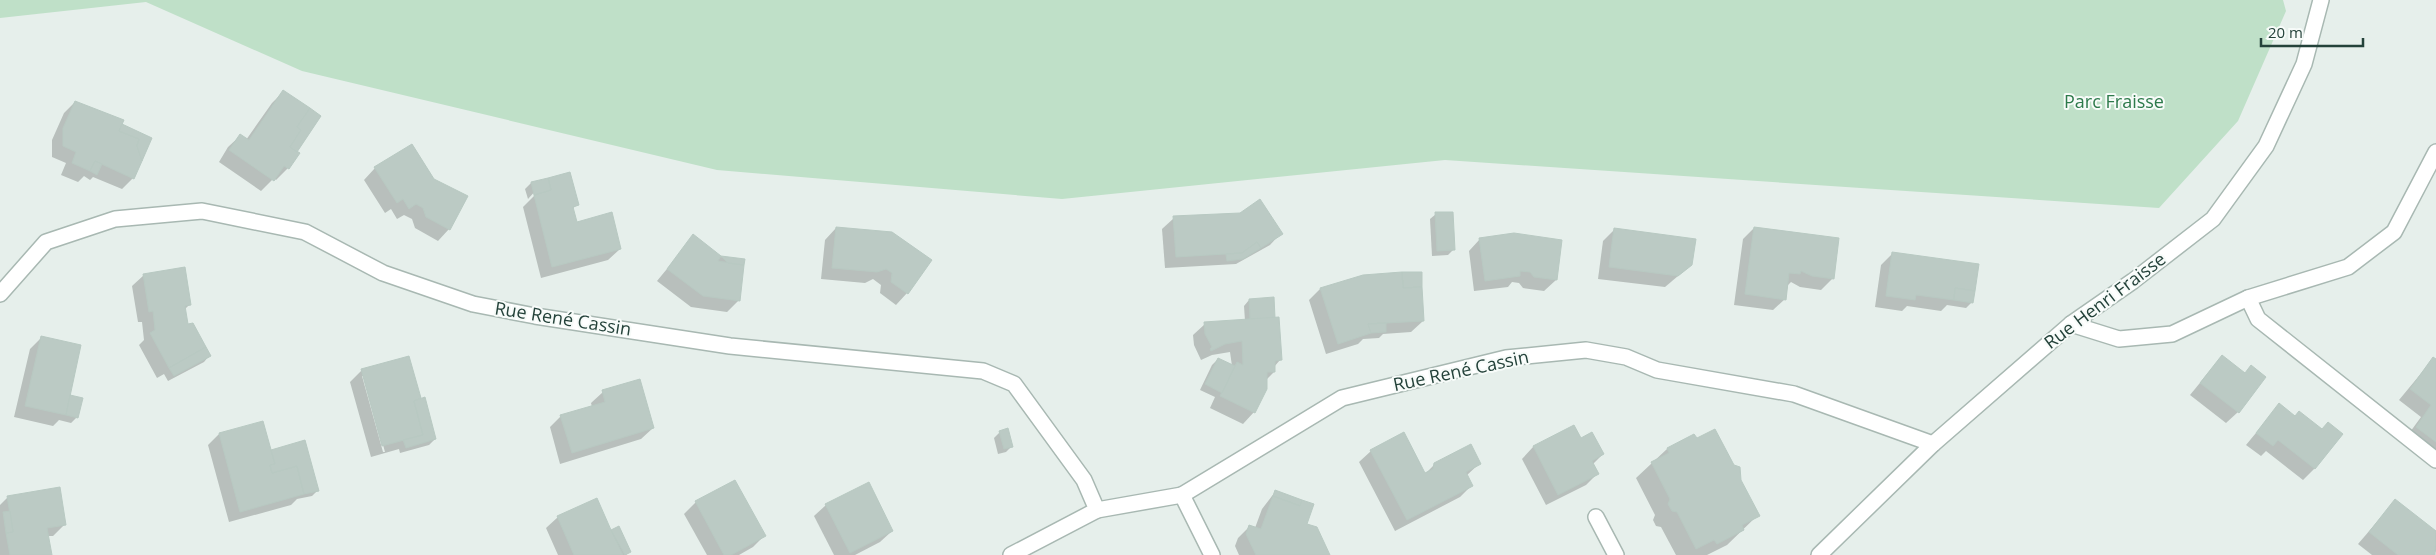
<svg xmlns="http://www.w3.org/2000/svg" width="2436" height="555" font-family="'Open Sans',sans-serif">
<rect width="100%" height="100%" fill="#e6efeb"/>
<polygon fill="#bfe0c8" points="0,0 2283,0 2286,11 2238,121 2159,208 1445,160 1062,199 717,170 302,71 146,2 0,18"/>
<g fill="#0003" fill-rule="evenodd">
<polygon points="283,92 298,154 288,168 276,180 274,178 261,191 219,162 228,147 240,136 246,140 272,103"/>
<polygon points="75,102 120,125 133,178 122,189 93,177 90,180 84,176 78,182 61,175 66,163 52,157 52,140 64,113"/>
<polygon points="375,168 449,229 438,241 415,228 412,219 404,215 397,219 391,209 385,213 364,180"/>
<polygon points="570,174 577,205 572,209 576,223 620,249 608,260 541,278 523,207 539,191 537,189 528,199 525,189 531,183"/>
<polygon points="1436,214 1454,249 1448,255 1432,256 1430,219"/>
<polygon points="1174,218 1281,233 1270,245 1236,264 1165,268 1162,229"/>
<polygon points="836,228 891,234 907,293 896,305 880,293 881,285 873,279 865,283 821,279 825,240"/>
<polygon points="1754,228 1833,278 1821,290 1800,287 1791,282 1788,285 1785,299 1773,310 1734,305 1743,239"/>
<polygon points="1614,230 1691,265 1665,287 1598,279 1603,241"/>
<polygon points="694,236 721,257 744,260 739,300 727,312 691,307 657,281"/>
<polygon points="1480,239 1561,241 1556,280 1544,291 1523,288 1519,283 1512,282 1508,287 1474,291 1469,251"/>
<polygon points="1892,254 1972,302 1966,308 1947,305 1941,311 1907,306 1902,311 1875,307 1881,265"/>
<polygon points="144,275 189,305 184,310 187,326 209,356 204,362 168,381 164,374 157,378 139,345 144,340 142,322 138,322 132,286"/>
<polygon points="1363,276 1423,321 1411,332 1383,334 1379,338 1363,339 1358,344 1326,354 1309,300 1320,289"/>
<polygon points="1249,300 1274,319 1280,360 1274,367 1274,372 1266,380 1254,412 1243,424 1210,408 1215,397 1200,390 1212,365 1218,359 1232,366 1230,352 1212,355 1201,360 1194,345 1193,335 1205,324 1245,321 1244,306"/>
<polygon points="42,337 77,417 71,423 59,420 53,426 14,417 30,349"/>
<polygon points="2222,356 2238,412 2226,423 2190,395"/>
<polygon points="2433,359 2436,361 2436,462 2405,439 2421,417 2399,400"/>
<path d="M362,370l57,28 -4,4 20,37 -6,6 -29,8 -1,-4 -28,8 -21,-75zM362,376h2l21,76h-2z"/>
<polygon points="603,392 653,428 641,439 560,464 550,427 561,416 592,407 591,403"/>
<polygon points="2279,405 2315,468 2303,480 2266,451 2261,456 2246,445"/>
<polygon points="1573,427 1580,440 1603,454 1592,465 1597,474 1586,485 1546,505 1522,459 1533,447"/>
<polygon points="1000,432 1012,446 1006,452 998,454 994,438"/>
<polygon points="219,434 270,452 318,490 312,496 297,499 291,505 229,522 208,445"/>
<polygon points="1667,449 1733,466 1758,515 1727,545 1707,555 1676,555 1661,527 1656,526 1653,520 1655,515 1636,478"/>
<polygon points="1371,451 1424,475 1435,464 1480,463 1466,476 1471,486 1460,497 1395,531 1359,462"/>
<polygon points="1275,492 1329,555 1239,555 1235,546 1238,538 1250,526 1255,528 1262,509"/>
<polygon points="8,497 65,524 53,536 47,536 51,555 0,555 0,505"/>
<polygon points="2395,501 2436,533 2436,551 2433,555 2372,555 2358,544"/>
<polygon points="696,502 764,536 753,547 739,555 707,555 684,514"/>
<polygon points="826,505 892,531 880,542 855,555 834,555 814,516"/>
<polygon points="558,517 611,531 619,528 629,552 626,555 558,555 546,528"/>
</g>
<g fill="#bbcac4" stroke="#b8c9c2">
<polygon points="283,90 310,108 297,127 301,130 290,147 300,153 289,169 284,166 274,181 229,150 240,134 249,140"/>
<polygon points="75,101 124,120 119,131 139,139 137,146 142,161 134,179 95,161 90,171 72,163 76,152 63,146 63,128"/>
<polygon points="310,108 321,116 297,152 290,147 301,130 297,127"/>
<polygon points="122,124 152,138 142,161 137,146 139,139 119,131"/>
<polygon points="412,144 434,179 468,196 450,230 426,217 423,208 416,204 409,209 403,199 397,203 374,167"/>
<polygon points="95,161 102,164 97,175 90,171"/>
<polygon points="570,172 579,205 573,207 577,222 612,212 621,249 552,267 534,195 551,190 548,178"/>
<polygon points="548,178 551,190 534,195 531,182"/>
<polygon points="1260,199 1283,234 1261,248 1257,242 1242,253 1176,257 1173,216 1240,213"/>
<polygon points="1435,212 1453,212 1455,250 1437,251"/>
<polygon points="836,227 892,232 932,260 908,294 891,282 892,273 886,269 877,272 832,268"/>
<polygon points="1754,227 1839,238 1834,279 1812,276 1801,271 1800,274 1789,273 1786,300 1745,294"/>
<polygon points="1614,228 1696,239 1692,265 1678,276 1609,267"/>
<polygon points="1514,233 1562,240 1557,280 1534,277 1530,272 1520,271 1520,276 1485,281 1479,238"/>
<polygon points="693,234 721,256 718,261 744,265 740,301 703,296 667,269"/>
<polygon points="1257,242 1261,248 1243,259 1227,261 1226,254 1242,253"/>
<polygon points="1892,252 1979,264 1975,291 1955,288 1954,300 1916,295 1915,300 1886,296"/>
<polygon points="721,256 745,259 744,265 728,263"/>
<polygon points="185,267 191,305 185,306 188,324 193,323 206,347 169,368 150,333 155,330 153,311 149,312 143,274"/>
<polygon points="1402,272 1422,272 1422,287 1403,288"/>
<polygon points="1402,272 1403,288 1422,287 1424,321 1368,324 1371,333 1338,344 1320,288 1363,275"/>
<polygon points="1955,288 1975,291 1973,303 1954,300"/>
<polygon points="1274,297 1275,318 1250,319 1249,299"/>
<polygon points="1279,317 1282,360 1275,361 1275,372 1267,372 1267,389 1255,413 1220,396 1237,362 1243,365 1242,341 1225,344 1211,351 1210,349 1212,347 1205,334 1204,322"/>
<polygon points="1386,323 1386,332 1371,333 1368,324"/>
<polygon points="41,336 81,345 66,415 25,406"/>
<polygon points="206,347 211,356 174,376 169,368"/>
<polygon points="2222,355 2245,373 2251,365 2266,377 2239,413 2200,383"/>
<polygon points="409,356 421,398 414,401 423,435 382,446 361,369"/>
<polygon points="2433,357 2436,359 2436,442 2416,427 2431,405 2410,389"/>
<polygon points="1218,358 1235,366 1222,393 1205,384"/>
<polygon points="640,379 654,428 572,453 560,415 605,402 602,390"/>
<polygon points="70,395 83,398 78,418 66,415"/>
<polygon points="425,397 436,439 406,448 403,440 423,435 414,401"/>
<polygon points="2279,403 2295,416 2299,411 2322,429 2328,422 2343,434 2315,469 2278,440 2273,446 2256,433"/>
<polygon points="263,421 275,464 270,465 272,473 297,466 304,494 240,512 219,433"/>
<polygon points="1574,425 1581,438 1592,432 1604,454 1592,461 1599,474 1558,495 1533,446"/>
<polygon points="1008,428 1013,447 1004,449 999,431"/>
<polygon points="1715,429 1734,465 1740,467 1741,480 1760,516 1742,525 1744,530 1717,544 1714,540 1696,549 1677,512 1672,511 1668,504 1670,499 1651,462 1669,453 1667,448 1694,434 1697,438"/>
<polygon points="1404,432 1425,473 1433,469 1434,463 1471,444 1481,464 1466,472 1473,486 1407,520 1370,450"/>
<polygon points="305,440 319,491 304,494 297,466 272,473 270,465 275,464 271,450"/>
<polygon points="735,480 766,536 731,555 724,555 695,501"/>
<polygon points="869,482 893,531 850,553 825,504"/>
<polygon points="60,487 66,525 47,528 52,555 10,555 6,533 13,532 7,496"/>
<polygon points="1275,490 1302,500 1300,506 1273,496"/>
<polygon points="1273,496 1300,506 1302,500 1314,504 1307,524 1317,527 1330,555 1256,555 1246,534 1249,525 1261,529"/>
<polygon points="597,498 611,530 623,555 574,555 557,516"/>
<polygon points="2395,499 2436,531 2435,555 2398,555 2369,532"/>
<polygon points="10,511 13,532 6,533 3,512"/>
<polygon points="619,526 631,552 625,555 611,530"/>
</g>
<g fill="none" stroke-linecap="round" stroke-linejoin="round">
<defs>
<g id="service">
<polyline points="2248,298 2258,319 2436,460"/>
<polyline points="1097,510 1182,495 1212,555"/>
<polyline points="1596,517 1616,555"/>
</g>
<g id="minor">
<polyline points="0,294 46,242 115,219 202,211 305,232 383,273 473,304 535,316 730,346 983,371 1014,384 1084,480 1097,510 1011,555"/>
<polyline points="2071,324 2119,339 2172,334 2248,298 2348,267 2394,232 2436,152"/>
<polyline points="1182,495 1342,398 1506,358 1586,350 1626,357 1657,370 1794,394 1933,444"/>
<polyline points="1819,555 1933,444 2071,324 2133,281 2213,219 2266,146 2304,64 2321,0"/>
</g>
</defs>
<use href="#service" stroke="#a8b8b2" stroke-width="18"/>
<use href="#minor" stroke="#a8b8b2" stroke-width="18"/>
<use href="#service" stroke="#fff" stroke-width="15"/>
<use href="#minor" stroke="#fff" stroke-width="15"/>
</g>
<g text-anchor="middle" stroke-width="4" stroke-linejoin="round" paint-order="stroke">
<g font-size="18" fill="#2d7a4b" stroke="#f7fbf9">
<text x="2114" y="108">Parc Fraisse</text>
</g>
<g font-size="18" fill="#24423a" stroke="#f7fbf9">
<text transform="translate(2105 301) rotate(-37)" y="6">Rue Henri Fraisse</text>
<text transform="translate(563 319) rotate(9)" y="6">Rue René Cassin</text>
<text transform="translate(1461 371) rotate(-12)" y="6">Rue René Cassin</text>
</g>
</g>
<path d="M2261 38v8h102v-8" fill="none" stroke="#24423a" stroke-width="2.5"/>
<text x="2268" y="38" font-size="15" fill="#24423a" stroke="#f7fbf9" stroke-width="4" paint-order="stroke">20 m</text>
</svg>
